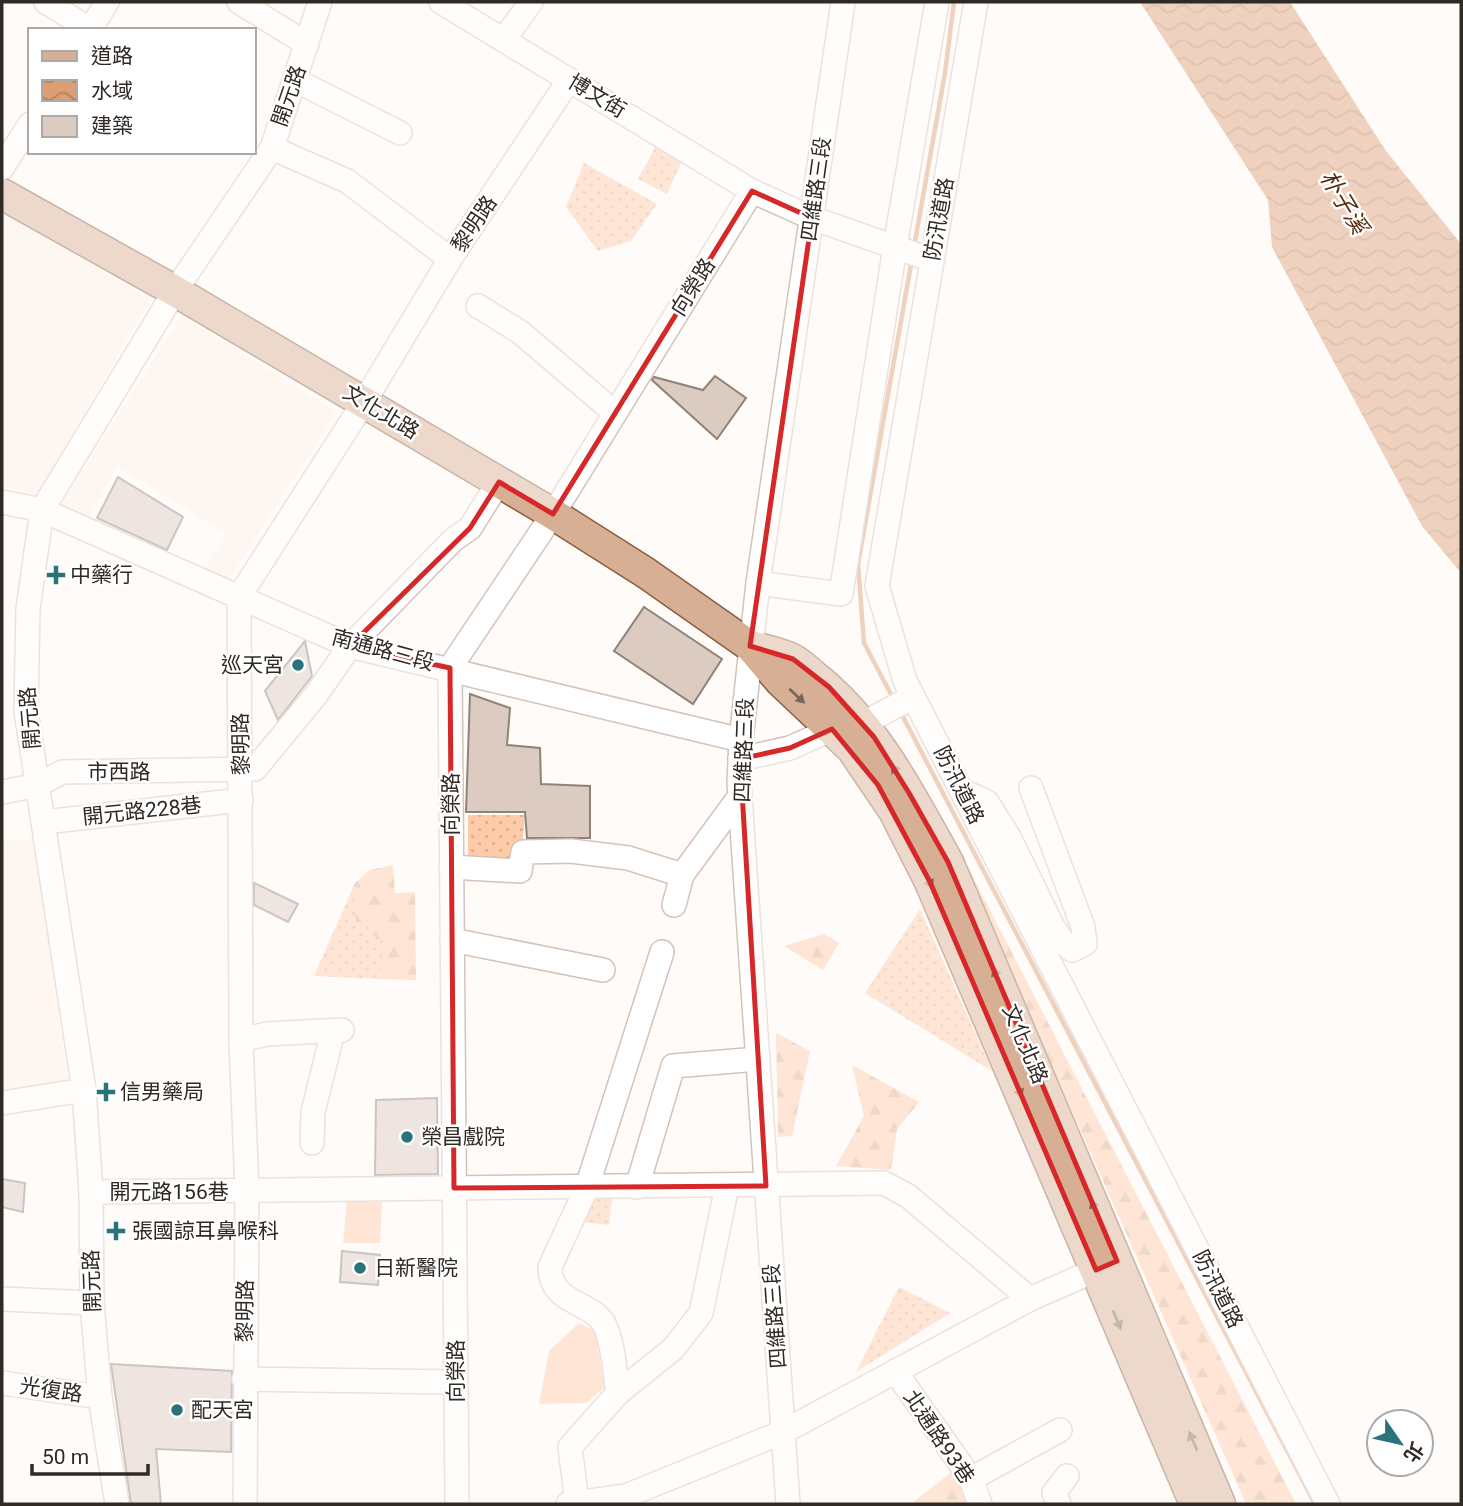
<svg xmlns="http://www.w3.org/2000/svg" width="1463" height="1506" font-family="Roboto,'Noto Sans TC',sans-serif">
<defs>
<pattern id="grass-dots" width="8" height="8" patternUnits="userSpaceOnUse" patternTransform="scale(1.75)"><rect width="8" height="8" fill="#fecba9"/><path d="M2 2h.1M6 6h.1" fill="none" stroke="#daae91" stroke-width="1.8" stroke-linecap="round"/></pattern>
<pattern id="forest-firs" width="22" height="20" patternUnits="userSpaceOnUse" patternTransform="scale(1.75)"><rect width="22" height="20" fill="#fecba9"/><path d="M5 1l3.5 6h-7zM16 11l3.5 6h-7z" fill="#daae91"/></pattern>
<pattern id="water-waves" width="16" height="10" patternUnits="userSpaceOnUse" patternTransform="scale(1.75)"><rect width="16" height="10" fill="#dd9e73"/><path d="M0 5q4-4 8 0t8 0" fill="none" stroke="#b4815e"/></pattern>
</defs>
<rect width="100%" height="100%" fill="#fefbf9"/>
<g fill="#fff0e6">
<polygon points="2,210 150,300 37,495 2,486"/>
<polygon points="181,316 337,412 228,581 204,570 227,534 117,466 89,517 61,505"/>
<polygon points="35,839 68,1082 2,1093 2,841"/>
</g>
<g fill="url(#grass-dots)">
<polygon points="656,146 682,161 667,194 638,179"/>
<polygon points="584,163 657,204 631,241 598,251 566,207"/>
<polygon points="468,815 525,815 520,868 468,862"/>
<polygon points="355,883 356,925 374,924 384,938 381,979 314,976"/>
<polygon points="920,909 992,1071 865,993"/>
<polygon points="592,1197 612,1197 609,1225 582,1222"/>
<polygon points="899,1287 950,1313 856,1372"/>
</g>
<g fill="url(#forest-firs)">
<polygon points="942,817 1296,1504 1246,1504"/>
<polygon points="393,865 395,893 415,892 416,980 381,979 383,939 376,939 374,924 356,926 355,883 370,870"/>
<polygon points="824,934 839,943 823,970 784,946"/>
<polygon points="776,1033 810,1051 792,1136 778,1137"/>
<polygon points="852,1065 919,1102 897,1129 891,1170 836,1166 864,1116"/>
<polygon points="953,1471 968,1483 971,1504 911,1504"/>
</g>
<g fill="#fecba9">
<polygon points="347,1201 382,1202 380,1243 343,1243"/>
<polygon points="579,1323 595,1331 605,1387 586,1403 539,1404 549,1351"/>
</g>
<polygon fill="url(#water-waves)" points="1140,2 1290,2 1386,151 1461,244 1461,573 1422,526 1272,247 1268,200"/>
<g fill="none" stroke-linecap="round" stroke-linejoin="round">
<g stroke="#dd9e73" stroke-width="4.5">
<polyline points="914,247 945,73 954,2"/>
<polyline points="894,700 864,643 858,564 912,259"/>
<polyline points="900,711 1315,1504"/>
</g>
</g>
<g fill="#dccbc0" stroke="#918278" stroke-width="2">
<polygon points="715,376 746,398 717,439 652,380 654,377 703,390"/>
<polygon points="118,477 183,517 167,550 97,518"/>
<polygon points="644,607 722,659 693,704 614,651"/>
<polygon points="305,641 312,676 278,720 265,691"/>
<polygon points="470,694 510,708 507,745 540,748 541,784 590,786 590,838 527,838 525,812 466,812"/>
<polygon points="254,883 298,904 288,922 254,905"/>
<polygon points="437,1098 438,1174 375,1175 376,1100"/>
<polygon points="2,1179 25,1183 23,1212 2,1207"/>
<polygon points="342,1251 380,1255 378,1285 340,1282"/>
<polygon points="111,1364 232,1371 231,1452 156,1449 161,1504 131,1504"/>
</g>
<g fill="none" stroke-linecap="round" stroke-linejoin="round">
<defs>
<g id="minor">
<polyline points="46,2 91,30"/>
<polyline points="239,2 307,44"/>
<polyline points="441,2 752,191 812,218 932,260"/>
<polyline points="976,2 877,586 905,681 1328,1504"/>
<polyline points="90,30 107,2"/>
<polyline points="505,38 531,2"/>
<polyline points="295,80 400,133"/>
<polyline points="272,148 347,181 450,259"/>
<polyline points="2,168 30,124"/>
<polyline points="478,306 520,332 615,413"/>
<polyline points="2,502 42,510 350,646 741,740"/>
<polyline points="758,583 841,594 895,247 937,2"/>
<polyline points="862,724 913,697"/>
<polyline points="740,759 790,748 832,729"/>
<polyline points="961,790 987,802 1009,837 1053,927 1064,943 1072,950 1085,944 1083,927 1031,788"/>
<polyline points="2,792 38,785 62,772 255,769 316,695 350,646 453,540 470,528 499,482"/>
<polyline points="44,822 241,800"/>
<polyline points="451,867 520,871 523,852 571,851 628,858 682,875"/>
<polyline points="674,905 682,875 740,796"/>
<polyline points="452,940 603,970"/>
<polyline points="241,1040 267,1034 342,1030"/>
<polyline points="2,1103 84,1090"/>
<polyline points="312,1143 313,1112 333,1031"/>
<polyline points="637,1187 673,1066 758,1059"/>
<polyline points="91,1192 884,1183 908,1196 1030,1299"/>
<polyline points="2,1299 92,1303"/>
<polyline points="895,1371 971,1479 980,1504"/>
<polyline points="244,1379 456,1382"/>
<polyline points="2,1383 100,1397"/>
<path d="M618,1393c-3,-20 -4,-45 -12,-65 -11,-28 -56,-22 -56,-61l37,-80 75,-235"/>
<polyline points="971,1479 1060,1430"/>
<polyline points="577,1503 570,1447 618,1393 673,1349 701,1313 727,1186"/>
<polyline points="117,1504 100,1397 92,1303 91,1192 84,1090 26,711 28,609 42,510 175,291 272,148 320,2"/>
<polyline points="245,1504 247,1192 241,1040 239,597 364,402 450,259 569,80"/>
<polyline points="457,1504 450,668 553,514 752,191"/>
<polyline points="568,1504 626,1496 783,1432 1030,1299 1110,1264"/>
<polyline points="788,1504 739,783 741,740 758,583 843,2"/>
<polyline points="1059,1504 1054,1493 1067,1476"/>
</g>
<g id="major">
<polyline points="2,194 175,291 553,514 646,573 750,646 780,681 852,749 894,811 930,882 1195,1504"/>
<path d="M751,646c13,4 29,7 41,13 8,4 15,11 21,16 62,48 98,121 135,187l272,642"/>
</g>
</defs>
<use href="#minor" stroke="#d4c3b9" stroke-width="26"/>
<use href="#major" stroke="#8c5e3e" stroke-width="33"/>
<use href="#minor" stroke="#fff" stroke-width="23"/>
<use href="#major" stroke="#d7af94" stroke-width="30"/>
</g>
<defs><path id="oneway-solid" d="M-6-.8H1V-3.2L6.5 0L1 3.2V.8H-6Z" transform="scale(1.75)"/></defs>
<g fill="#7b6657">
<use href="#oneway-solid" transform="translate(797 696) rotate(43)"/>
<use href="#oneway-solid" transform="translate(897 773) rotate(-122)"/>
<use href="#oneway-solid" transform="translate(928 879) rotate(64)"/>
<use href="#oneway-solid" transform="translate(997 977) rotate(-113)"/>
<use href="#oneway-solid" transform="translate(1018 1088) rotate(67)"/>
<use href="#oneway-solid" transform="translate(1095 1209) rotate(-113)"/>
<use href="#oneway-solid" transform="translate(1117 1320) rotate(67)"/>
<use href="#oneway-solid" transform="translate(1193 1441) rotate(-113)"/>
</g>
<path d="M0 0H1463V1506H0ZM752,191l60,27 -62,428 43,13 36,28 45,50 35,56 39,69 169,399 -21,9 -166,-388 -52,-97 -46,-56 -42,19 -50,11 26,427 -312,2 -4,-520 -100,-22 120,-118 29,-46 54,32z" fill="#fefbf9" fill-opacity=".55" fill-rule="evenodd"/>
<path fill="none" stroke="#d62828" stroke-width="5" stroke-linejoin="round" d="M752,191l60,27 -62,428 43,13 36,28 45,50 35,56 39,69 169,399 -21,9 -166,-388 -52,-97 -46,-56 -42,19 -50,11 26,427 -312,2 -4,-520 -100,-22 120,-118 29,-46 54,32z"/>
<g fill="#2a737b" stroke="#fff" stroke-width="2.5">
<path d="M52.5 564.5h7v7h7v7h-7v7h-7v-7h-7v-7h7z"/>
<circle cx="298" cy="665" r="7"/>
<path d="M102.5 1081.5h7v7h7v7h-7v7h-7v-7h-7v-7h7z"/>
<circle cx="407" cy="1137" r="7"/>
<path d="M112.5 1220.5h7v7h7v7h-7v7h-7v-7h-7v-7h7z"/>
<circle cx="360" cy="1268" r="7"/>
<circle cx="177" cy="1410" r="7"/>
</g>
<g text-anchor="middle" stroke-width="5" stroke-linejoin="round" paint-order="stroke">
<g font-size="21" fill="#302a25" stroke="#fff">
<text transform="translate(289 96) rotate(-71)" y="7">開元路</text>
<text transform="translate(597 96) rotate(31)" y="7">博文街</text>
<text transform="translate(816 189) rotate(-82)" y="7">四維路三段</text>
<text transform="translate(939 219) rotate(-80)" y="7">防汛道路</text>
<text transform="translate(474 224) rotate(-56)" y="7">黎明路</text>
<text transform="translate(693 287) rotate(-58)" y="7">向榮路</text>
<text transform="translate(381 412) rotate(31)" y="7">文化北路</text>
<text transform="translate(383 650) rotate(15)" y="7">南通路三段</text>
<text transform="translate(30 718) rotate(-95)" y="7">開元路</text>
<text transform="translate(241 744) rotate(-91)" y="7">黎明路</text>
<text transform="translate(744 750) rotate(-88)" y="7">四維路三段</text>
<text x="119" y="779">市西路</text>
<text transform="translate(959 785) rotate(63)" y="7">防汛道路</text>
<text transform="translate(451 804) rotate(-90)" y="7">向榮路</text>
<text transform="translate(142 811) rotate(-6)" y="7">開元路228巷</text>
<text transform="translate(1025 1044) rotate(67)" y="7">文化北路</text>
<text x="169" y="1199">開元路156巷</text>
<text transform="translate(92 1281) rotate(-92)" y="7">開元路</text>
<text transform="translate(1218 1289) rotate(63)" y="7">防汛道路</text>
<text transform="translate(245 1311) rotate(-89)" y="7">黎明路</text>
<text transform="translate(775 1316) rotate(-94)" y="7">四維路三段</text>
<text transform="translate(456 1371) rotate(-90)" y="7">向榮路</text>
<text transform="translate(51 1390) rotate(8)" y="7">光復路</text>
<text transform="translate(939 1437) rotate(56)" y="7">北通路93巷</text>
</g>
<g font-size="21" fill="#302a25" stroke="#fff" text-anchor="start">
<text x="70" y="582">中藥行</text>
<text x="284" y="672" text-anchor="end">巡天宮</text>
<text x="120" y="1099">信男藥局</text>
<text x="421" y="1144">榮昌戲院</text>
<text x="132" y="1238">張國諒耳鼻喉科</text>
<text x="374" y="1275">日新醫院</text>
<text x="191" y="1417">配天宮</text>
</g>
<g font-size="23" font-style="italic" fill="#572d0c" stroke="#fff">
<text transform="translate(1344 202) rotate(59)" y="8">朴子溪</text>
</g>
</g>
<rect width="1463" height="1506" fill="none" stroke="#302a25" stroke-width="7"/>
<rect x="28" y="28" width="228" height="126" fill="#ffffff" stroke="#acaaa8" stroke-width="2"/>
<rect x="42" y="51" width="35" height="10" fill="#d7af94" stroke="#acaaa8" stroke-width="2"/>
<text x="91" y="63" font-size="21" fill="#302a25">道路</text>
<rect x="42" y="80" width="35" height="21" fill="url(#water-waves)" stroke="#acaaa8" stroke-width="2"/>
<text x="91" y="98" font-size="21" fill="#302a25">水域</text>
<rect x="42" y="116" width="35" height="21" fill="#dccbc0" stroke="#acaaa8" stroke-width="2"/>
<text x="91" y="133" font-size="21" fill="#302a25">建築</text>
<g transform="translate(1400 1443) rotate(124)"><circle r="33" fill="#ffffff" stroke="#acaaa8" stroke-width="2"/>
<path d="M0-5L12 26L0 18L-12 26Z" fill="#2a737b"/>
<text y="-10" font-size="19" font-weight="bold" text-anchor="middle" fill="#302a25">北</text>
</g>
<path d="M32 1464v10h116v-10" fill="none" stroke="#302a25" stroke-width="3.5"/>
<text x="42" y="1464" font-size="21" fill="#302a25" stroke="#ffffff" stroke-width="5" paint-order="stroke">50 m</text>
</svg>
